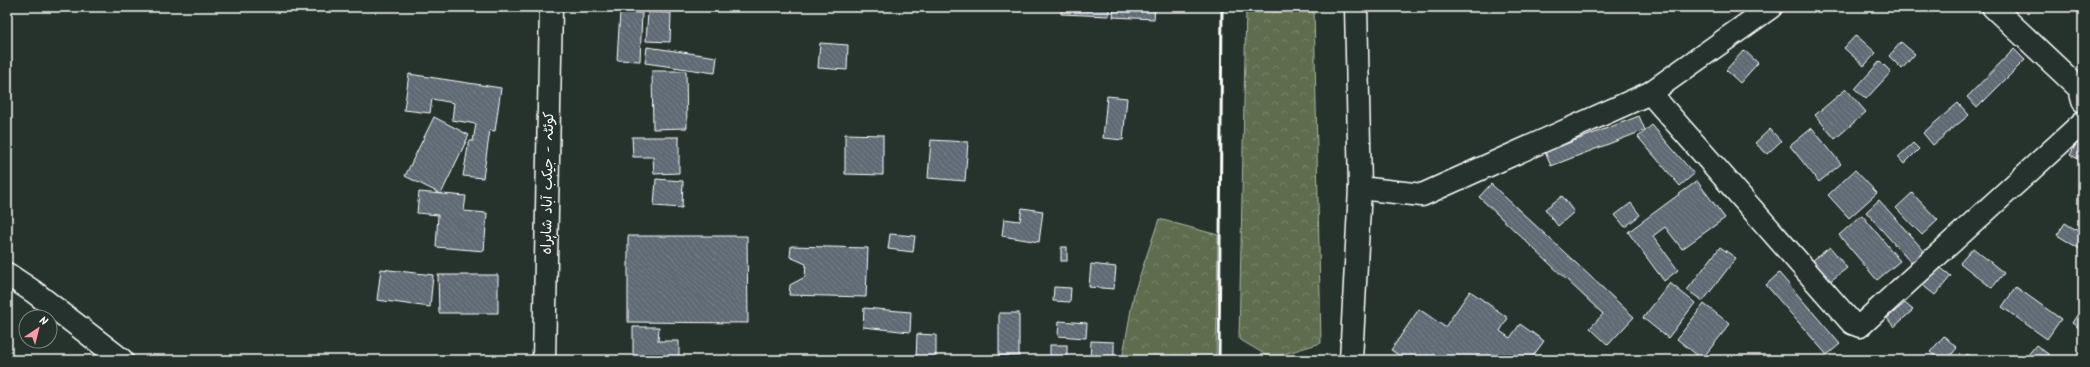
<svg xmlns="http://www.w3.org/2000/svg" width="2090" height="367" font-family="Kalam,'Playpen Sans Arabic',sans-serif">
<defs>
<pattern id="forest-crowns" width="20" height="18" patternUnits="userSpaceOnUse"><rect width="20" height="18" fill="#5e6d4f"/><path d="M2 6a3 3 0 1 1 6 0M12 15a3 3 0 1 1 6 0" fill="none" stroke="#768369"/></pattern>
<pattern id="building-back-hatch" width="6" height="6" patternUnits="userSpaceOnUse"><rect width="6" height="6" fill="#5e6a74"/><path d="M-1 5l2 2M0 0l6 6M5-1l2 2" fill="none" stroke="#768089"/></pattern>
</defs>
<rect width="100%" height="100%" fill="#26332d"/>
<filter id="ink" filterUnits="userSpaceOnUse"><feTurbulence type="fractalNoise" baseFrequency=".025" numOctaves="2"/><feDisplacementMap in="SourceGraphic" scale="8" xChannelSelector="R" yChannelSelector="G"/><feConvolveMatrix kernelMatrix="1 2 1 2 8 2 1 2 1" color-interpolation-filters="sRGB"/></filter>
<g filter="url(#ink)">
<g fill="url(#forest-crowns)" stroke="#aeb6a7">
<polygon points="1246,7 1314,7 1321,343 1271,358 1239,339"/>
<polygon points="1159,219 1218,235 1216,360 1122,360 1134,293"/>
</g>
<g fill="url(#building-back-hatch)" stroke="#fff">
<polygon points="1061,7 1109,7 1109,16 1061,14"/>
<polygon points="1114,7 1155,7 1154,19 1113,17"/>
<polygon points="620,12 642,13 640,61 617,60"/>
<polygon points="648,12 671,13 670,42 646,41"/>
<polygon points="1856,35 1876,53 1864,66 1844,48"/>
<polygon points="1901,42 1915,54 1902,69 1889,56"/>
<polygon points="820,43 848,45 847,70 818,68"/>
<polygon points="647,47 717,57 715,73 645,63"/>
<polygon points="2014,49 2025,60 1977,108 1967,97"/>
<polygon points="1744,50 1758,63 1740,83 1726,70"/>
<polygon points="1880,61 1891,72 1866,99 1855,89"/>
<polygon points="652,71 686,71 687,128 653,129"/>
<polygon points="409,74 501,88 495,131 490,130 483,178 463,176 469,141 473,141 476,124 452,120 454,103 432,99 430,113 404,110"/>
<polygon points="1846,89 1866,112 1835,139 1815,115"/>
<polygon points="1107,96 1127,98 1123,140 1103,138"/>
<polygon points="1958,103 1969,115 1933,145 1923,133"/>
<polygon points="1639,116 1645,130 1551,166 1545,152"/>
<polygon points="434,117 469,135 441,194 405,176"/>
<polygon points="1652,125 1694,174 1680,186 1638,137"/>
<polygon points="1812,128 1841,164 1819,182 1790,146"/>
<polygon points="1770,129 1781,141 1767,154 1755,143"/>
<polygon points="845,134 883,135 883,175 845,174"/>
<polygon points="632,137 679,137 679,173 654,174 653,157 633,157"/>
<polygon points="931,140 968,142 965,181 928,178"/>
<polygon points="2077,142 2083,145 2083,161 2070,155"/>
<polygon points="1913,143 1919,149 1904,164 1898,157"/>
<polygon points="1855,170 1877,193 1849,218 1828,195"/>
<polygon points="656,179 683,181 682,208 654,206"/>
<polygon points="1697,181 1725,218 1682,249 1665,227 1653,236 1678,270 1664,281 1628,232"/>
<polygon points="1491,184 1634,317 1608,345 1590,328 1603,314 1479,197"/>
<polygon points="419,192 466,196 464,211 487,213 484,251 436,247 438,215 417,213"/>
<polygon points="1912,193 1938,220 1922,235 1896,208"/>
<polygon points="1562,196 1574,212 1558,226 1545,209"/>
<polygon points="1879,200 1925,252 1912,264 1866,212"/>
<polygon points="1631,203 1640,215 1625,227 1615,215"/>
<polygon points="1022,208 1043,211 1039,242 1002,236 1004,219 1020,221"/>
<polygon points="1862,215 1900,261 1877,280 1839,235"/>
<polygon points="2065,223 2083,234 2083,251 2057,235"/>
<polygon points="890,234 915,236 913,252 888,249"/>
<polygon points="628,236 747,236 748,323 628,322"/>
<polygon points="791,246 868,248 866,297 789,295 790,285 805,277 806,264 790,257"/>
<rect x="1061" y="247" width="6" height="14"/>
<polygon points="1720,247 1736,258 1703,301 1687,290"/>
<polygon points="1830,247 1847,268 1829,282 1812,261"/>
<polygon points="1973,248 2004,273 1992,288 1960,263"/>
<polygon points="1091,264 1116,267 1114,289 1089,287"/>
<polygon points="1936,264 1951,276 1935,295 1921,284"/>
<polygon points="381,269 433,275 430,307 377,300"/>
<polygon points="1779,273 1840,344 1827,355 1766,285"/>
<polygon points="438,275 498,275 498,313 439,313"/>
<polygon points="1670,283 1695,303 1668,338 1643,318"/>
<polygon points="1054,287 1071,288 1070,302 1053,301"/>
<polygon points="2016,287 2061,319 2047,339 2002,307"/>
<polygon points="1470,291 1508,318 1500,331 1510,338 1520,324 1544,341 1530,360 1406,360 1391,350 1419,309 1445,327"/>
<polygon points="1905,303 1913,310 1894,327 1887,318"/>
<polygon points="1704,304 1730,324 1702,359 1677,339"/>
<polygon points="2083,306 2083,329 2082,330 2072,323"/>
<polygon points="864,308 911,312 910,332 863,327"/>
<rect x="999" y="313" width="20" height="43"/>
<polygon points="1059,321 1087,323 1086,338 1058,336"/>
<polygon points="633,327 659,327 658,341 679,341 679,360 633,360"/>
<polygon points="917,334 936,335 936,360 916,360"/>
<polygon points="1944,336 1957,348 1947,360 1940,360 1930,352"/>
<polygon points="1091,341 1114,342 1114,360 1090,359"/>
<rect x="1050" y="345" width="17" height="15"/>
<polygon points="2036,345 2056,360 2024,360"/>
<polygon points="1967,354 1975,360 1963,360"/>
</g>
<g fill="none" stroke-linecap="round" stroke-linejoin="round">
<defs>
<g id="minor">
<polyline points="1993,7 2080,89 2083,101"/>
<polyline points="1650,93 1852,323 1860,326 2083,122"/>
<polyline points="1360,188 1422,195 1650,93 1771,7"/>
<polyline points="7,274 34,292 122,360"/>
<polyline points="1351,360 1360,188 1356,7"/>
</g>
<polyline id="highway" points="544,360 551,7"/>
</defs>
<use href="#minor" stroke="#fff" stroke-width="25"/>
<use href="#highway" stroke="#fff" stroke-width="25"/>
<use href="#minor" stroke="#26332d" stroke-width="22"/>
<use href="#highway" stroke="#26332d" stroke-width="22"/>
<polyline stroke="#fff" stroke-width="3" points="1219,360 1222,7"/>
</g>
</g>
<g text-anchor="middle" stroke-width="3" stroke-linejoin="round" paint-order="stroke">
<g font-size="14" fill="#fff" stroke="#26332d">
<text transform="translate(547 183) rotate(-89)" y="5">کوئٹہ - جیکب آباد شاہراہ</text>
</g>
</g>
<rect width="2090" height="367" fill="none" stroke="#26332d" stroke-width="24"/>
<rect x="12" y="12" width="2066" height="343" fill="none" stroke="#fff" stroke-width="1.5" filter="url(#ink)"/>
<g transform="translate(38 329) rotate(35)"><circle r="19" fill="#26332d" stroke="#7d8581"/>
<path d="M0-3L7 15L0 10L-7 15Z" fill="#ff9aa2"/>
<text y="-6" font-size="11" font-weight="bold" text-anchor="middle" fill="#ffffff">N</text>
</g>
</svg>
